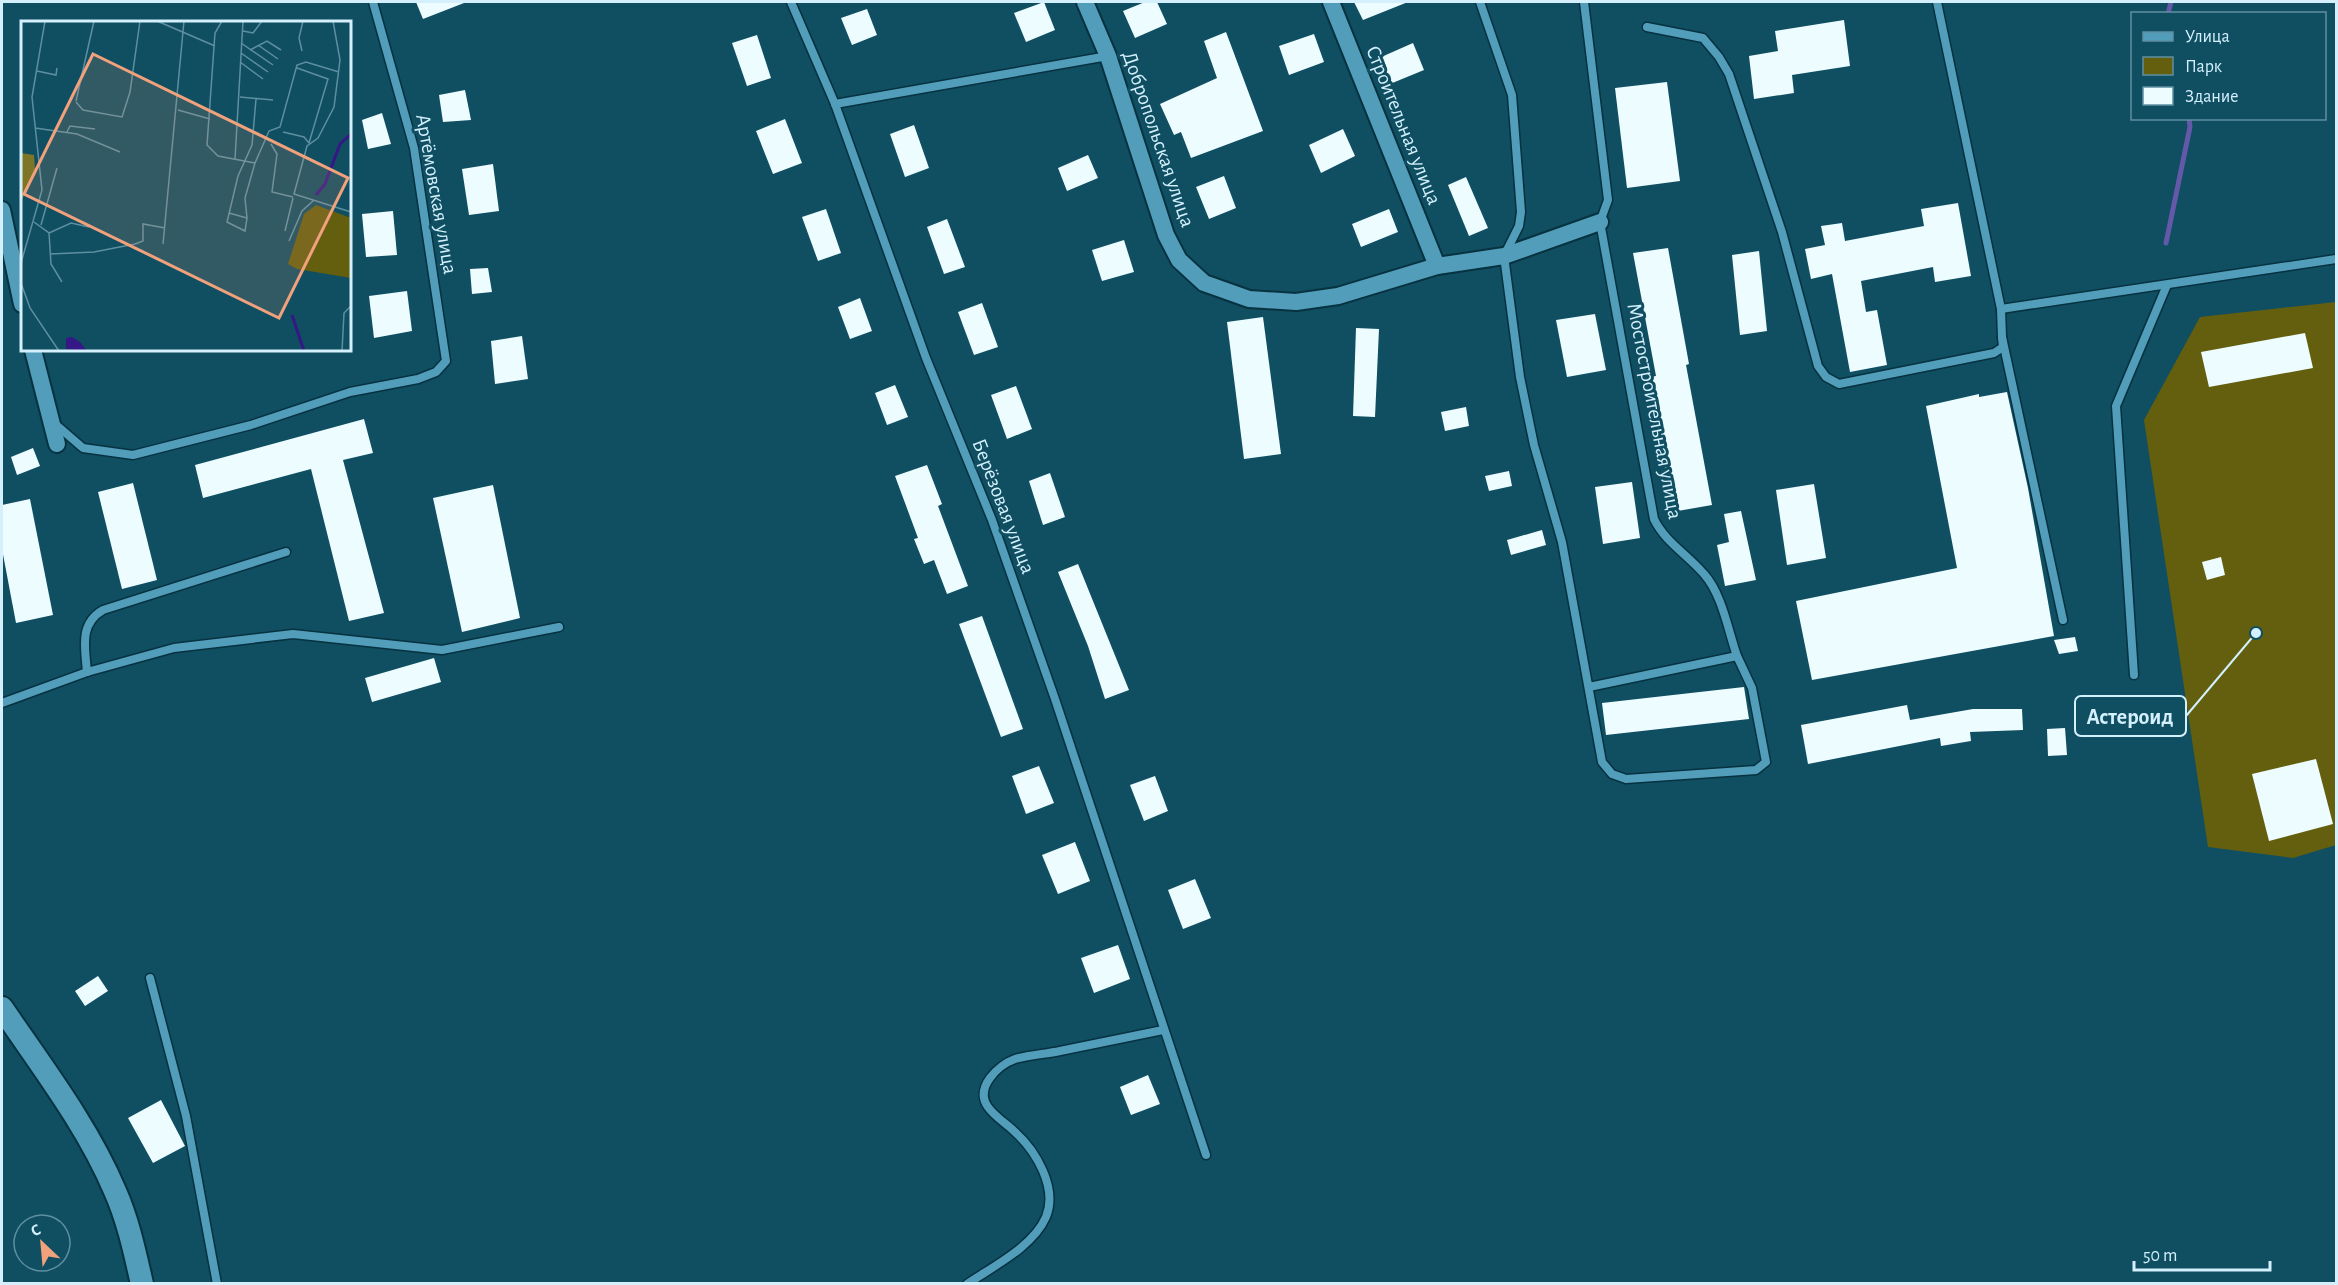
<svg xmlns="http://www.w3.org/2000/svg" width="2338" height="1285" font-family="'Alegreya Sans',sans-serif">
<rect width="100%" height="100%" fill="#104e62"/>
<polygon fill="#645f0e" points="2336,302 2336,845 2293,858 2208,847 2144,420 2200,317"/>
<g fill="none" stroke-linecap="round" stroke-linejoin="round">
<g stroke="#6458a9" stroke-width="5">
<polyline points="2168,14 2171,2"/>
<polyline points="2166,243 2190,127 2189,118"/>
</g>
</g>
<g fill="#edfdff">
<polygon points="416,2 464,2 464,3 423,19"/>
<polygon points="1044,2 1055,30 1026,42 1014,13"/>
<polygon points="1145,2 1157,2 1167,24 1135,38 1123,11"/>
<polygon points="1354,2 1408,2 1363,20"/>
<polygon points="867,9 877,35 852,45 841,18"/>
<polygon points="1844,20 1850,66 1792,75 1794,93 1754,99 1749,56 1778,51 1775,31"/>
<polygon points="1226,32 1263,131 1191,158 1181,132 1174,135 1160,104 1217,78 1204,41"/>
<polygon points="1314,34 1324,62 1289,75 1279,46"/>
<polygon points="757,35 771,78 747,86 732,43"/>
<polygon points="1413,43 1424,70 1390,84 1379,58"/>
<polygon points="1667,82 1680,181 1627,188 1615,88"/>
<polygon points="465,90 471,120 443,122 439,95"/>
<polygon points="382,113 391,144 368,149 362,120"/>
<polygon points="785,119 802,163 773,174 756,131"/>
<polygon points="914,125 929,168 905,177 890,134"/>
<polygon points="1343,129 1355,156 1321,173 1309,145"/>
<polygon points="1088,155 1098,178 1067,191 1058,168"/>
<polygon points="493,164 499,211 469,215 462,169"/>
<polygon points="1224,176 1236,208 1209,219 1196,187"/>
<polygon points="1466,177 1488,228 1469,236 1448,185"/>
<polygon points="1958,203 1971,276 1935,282 1933,267 1861,281 1866,312 1877,310 1887,365 1850,372 1832,274 1811,279 1805,249 1825,245 1821,226 1842,223 1845,241 1924,226 1921,209"/>
<polygon points="826,209 841,253 818,261 802,217"/>
<polygon points="1389,209 1398,232 1361,247 1352,224"/>
<polygon points="393,211 397,255 366,257 362,214"/>
<polygon points="947,219 965,267 944,274 927,227"/>
<polygon points="1124,240 1134,272 1102,281 1092,250"/>
<polygon points="1668,248 1689,364 1686,365 1712,505 1672,512 1650,377 1656,376 1633,253"/>
<polygon points="1759,251 1767,331 1740,335 1732,255"/>
<polygon points="488,268 492,292 472,294 470,269"/>
<polygon points="407,291 412,331 374,338 369,296"/>
<polygon points="860,298 872,331 850,339 838,307"/>
<polygon points="982,303 998,347 974,355 958,312"/>
<polygon points="1595,314 1606,370 1567,377 1556,320"/>
<polygon points="1263,317 1281,454 1244,459 1227,322"/>
<polygon points="1356,328 1379,329 1375,417 1353,416"/>
<polygon points="2305,333 2313,368 2209,387 2201,352"/>
<polygon points="522,336 528,379 495,384 491,341"/>
<polygon points="895,385 908,417 887,425 875,393"/>
<polygon points="1016,386 1032,429 1007,439 991,395"/>
<polygon points="2007,392 2028,488 2054,636 1812,680 1796,601 1957,568 1926,406 1979,394 1979,397"/>
<polygon points="1466,407 1469,426 1445,431 1441,412"/>
<polygon points="364,419 373,453 343,460 384,613 349,621 311,469 203,498 195,465"/>
<polygon points="33,448 40,466 17,475 11,457"/>
<polygon points="927,465 942,504 938,506 968,586 947,594 934,560 924,564 914,539 918,538 895,476"/>
<polygon points="1509,471 1512,486 1489,491 1485,476"/>
<polygon points="1050,473 1065,517 1043,525 1029,481"/>
<polygon points="1632,482 1640,538 1603,544 1595,487"/>
<polygon points="133,483 157,580 122,589 98,492"/>
<polygon points="1814,484 1826,558 1787,565 1776,490"/>
<polygon points="493,485 520,618 462,632 433,498"/>
<polygon points="30,499 53,615 16,623 2,549 2,505"/>
<polygon points="1741,511 1756,580 1725,586 1717,545 1729,542 1724,514"/>
<polygon points="1542,530 1546,545 1511,555 1507,540"/>
<polygon points="2221,557 2225,575 2207,580 2202,562"/>
<polygon points="1078,564 1129,690 1105,699 1088,646 1058,572"/>
<polygon points="982,616 1023,729 1001,737 959,624"/>
<polygon points="2075,637 2078,651 2059,654 2054,640"/>
<polygon points="434,658 441,682 372,702 365,678"/>
<polygon points="1744,687 1749,719 1606,735 1602,703"/>
<polygon points="1907,705 1910,720 1973,709 2022,709 2023,730 1970,732 1971,741 1941,746 1940,738 1808,764 1801,725"/>
<polygon points="2065,728 2067,755 2048,756 2047,729"/>
<polygon points="2316,759 2333,824 2269,841 2252,774"/>
<polygon points="1039,766 1054,803 1026,814 1012,776"/>
<polygon points="1155,776 1168,811 1144,821 1130,785"/>
<polygon points="1075,842 1090,881 1058,894 1042,855"/>
<polygon points="1195,879 1211,918 1183,929 1168,890"/>
<polygon points="1118,945 1130,979 1094,993 1081,958"/>
<polygon points="98,976 108,991 85,1006 75,991"/>
<polygon points="1148,1075 1160,1104 1131,1115 1120,1087"/>
<polygon points="161,1100 185,1146 153,1163 128,1118"/>
</g>
<g fill="none" stroke-linecap="round" stroke-linejoin="round">
<defs>
<g id="service">
<polyline points="791,2 835,104 926,358 992,520 1055,699 1206,1155"/>
<polyline points="1480,2 1512,95 1521,212 1519,226 1504,256 1520,377 1534,445 1562,542 1602,762 1612,774 1626,779 1756,770 1766,762 1752,688 1737,656 1589,687"/>
<path d="M1584,2l24,198 -8,22 54,297c11,23 33,35 50,55 18,20 24,56 33,82"/>
<polyline points="1937,2 2001,309 2336,259"/>
<polyline points="1647,27 1703,38 1719,57 1729,74 1782,232 1818,366 1826,377 1839,384 1994,353 2003,347 2002,337"/>
<polyline points="835,104 1108,56"/>
<polyline points="2001,309 2002,337 2063,620"/>
<polyline points="54,423 83,448 133,455 251,425 350,392 418,379 436,372 446,361 414,148 373,2"/>
<path d="M87,672c-2,-25 -8,-48 16,-62l183,-58"/>
<polyline points="2134,675 2116,406 2167,285"/>
<polyline points="2,703 87,672 174,648 293,634 442,650 559,627"/>
<polyline points="150,978 186,1116 217,1284"/>
<path d="M967,1284c25,-17 66,-37 79,-67 12,-29 -10,-66 -31,-85 -8,-8 -20,-15 -27,-25 -14,-19 10,-42 27,-48 14,-4 31,-5 45,-8 34,-7 69,-14 103,-21"/>
</g>
<g id="minor">
<polyline points="1085,2 1108,56 1166,235 1179,260 1204,283 1249,299 1296,302 1338,296 1437,266 1504,256 1600,222"/>
<polyline points="1331,2 1437,266"/>
<polyline points="2,210 22,304"/>
<polyline points="33,350 57,444"/>
</g>
<path id="secondary" d="M2,1008c40,59 85,117 113,183 13,29 20,62 27,93"/>
</defs>
<use href="#service" stroke="#073240" stroke-width="11"/>
<use href="#minor" stroke="#073240" stroke-width="20"/>
<use href="#secondary" stroke="#073240" stroke-width="26"/>
<use href="#service" stroke="#529dba" stroke-width="8"/>
<use href="#minor" stroke="#529dba" stroke-width="16"/>
<use href="#secondary" stroke="#529dba" stroke-width="22"/>
</g>
<g text-anchor="middle" stroke-width="6" stroke-linejoin="round" paint-order="stroke">
<g font-size="21" fill="#d3f0fc" stroke="#104e62">
<text transform="translate(1404 125) rotate(68)" y="7">Строительная улица</text>
<text transform="translate(1159 139) rotate(71)" y="7">Добропольская улица</text>
<text transform="translate(437 194) rotate(80)" y="7">Артёмовская улица</text>
<text transform="translate(1655 411) rotate(79)" y="7">Мостостроительная улица</text>
<text transform="translate(1004 506) rotate(69)" y="7">Берёзовая улица</text>
</g>
</g>
<g transform="translate(21 21)">
<rect width="330" height="330" fill="#104e62"/>
<path d="M295,184l35,13v60l-54,-9 -9,-5 16,-50z" fill="#645f0e"/>
<path d="M0,132l13,2 1,14 -14,33z" fill="#7c7626"/>
<path d="M51,316l8,5 7,9 -21,-2v-11z" fill="#351786"/>
<path fill="none" stroke="#351786" stroke-width="3" d="M295,174l9,-11 15,-40 11,-10M271,294l12,36"/>
<path fill="none" stroke="#5e8fa0" stroke-width="1.5" d="M136,0l58,25M201,0l-7,12 -8,112 11,11 37,7M312,0l7,39 -6,47 -16,31 -11,8 -13,48 57,18M222,10l10,2 9,-12M220,22l32,22M237,24l20,14M229,29l17,-9 14,9M281,30l-3,-13 4,-17M220,32l27,19M219,41l23,17M16,50l19,4 1,-7M219,76l33,3M55,80l18,-80M55,81l7,8 39,7 8,-25 10,-71M157,89l32,9M14,107l42,6 43,18M46,111l3,-6 25,3M262,111l21,5 5,6 19,-64 -31,-11M250,123l6,10 -5,38 21,5M214,138l8,-138M208,192l18,5 -2,13 -18,-9 11,-46 14,-31 4,-46M226,197l-2,-20 10,-35 14,-32 11,-4 17,-62 9,-3 33,10M13,201l15,11 2,31 11,18M20,204l16,-57M264,210l8,-33M28,212l22,-10 18,4M268,220l13,-30 12,-11M142,223l21,-223M29,233l44,-2 41,-8 8,-3v-17l22,4M0,242l21,-73 -10,-93 13,-76M0,262l9,25 29,43M321,330l2,-38 7,-7"/>
<path fill="#f1a17c" fill-opacity="0.15" stroke="#f1a17c" stroke-width="3" d="M72,33l255,124 -69,140 -255,-124z"/>
<rect width="330" height="330" fill="none" stroke="#d3f0fc" stroke-width="3"/>
</g>
<path fill="none" stroke="#d3f0fc" stroke-width="2" d="M2256 633L2186 716"/>
<circle fill="#d3f0fc" stroke="#104e62" stroke-width="2" cx="2256" cy="633" r="6"/>
<rect fill="#104e62" stroke="#d3f0fc" stroke-width="2" x="2075" y="696" width="111" height="40" rx="6"/>
<g font-size="22" text-anchor="middle" font-weight="bold" fill="#d3f0fc">
<text x="2130" y="724">Астероид</text>
</g>
<rect width="2338" height="1285" fill="none" stroke="#d3f0fc" stroke-width="6"/>
<rect x="2131" y="12" width="195" height="108" fill="#104e62" stroke="#5e8fa0" stroke-width="1.5"/>
<rect x="2143" y="32" width="30" height="9" fill="#529dba" stroke="#5e8fa0" stroke-width="1.5"/>
<text x="2185" y="42" font-size="18" fill="#d3f0fc">Улица</text>
<rect x="2143" y="57" width="30" height="18" fill="#645f0e" stroke="#5e8fa0" stroke-width="1.5"/>
<text x="2185" y="72" font-size="18" fill="#d3f0fc">Парк</text>
<rect x="2143" y="87" width="30" height="18" fill="#edfdff" stroke="#5e8fa0" stroke-width="1.5"/>
<text x="2185" y="102" font-size="18" fill="#d3f0fc">Здание</text>
<g transform="translate(42 1243) rotate(334)"><circle r="28" fill="#104e62" stroke="#5e8fa0" stroke-width="1.5"/>
<path d="M0-4.5L10 22L0 15L-10 22Z" fill="#f1a17c"/>
<text y="-9" font-size="16" font-weight="bold" text-anchor="middle" fill="#d3f0fc">С</text>
</g>
<path d="M2134 1261v9h136v-9" fill="none" stroke="#d3f0fc" stroke-width="3"/>
<text x="2143" y="1261" font-size="18" fill="#d3f0fc" stroke="#104e62" stroke-width="4.5" paint-order="stroke">50 m</text>
</svg>
